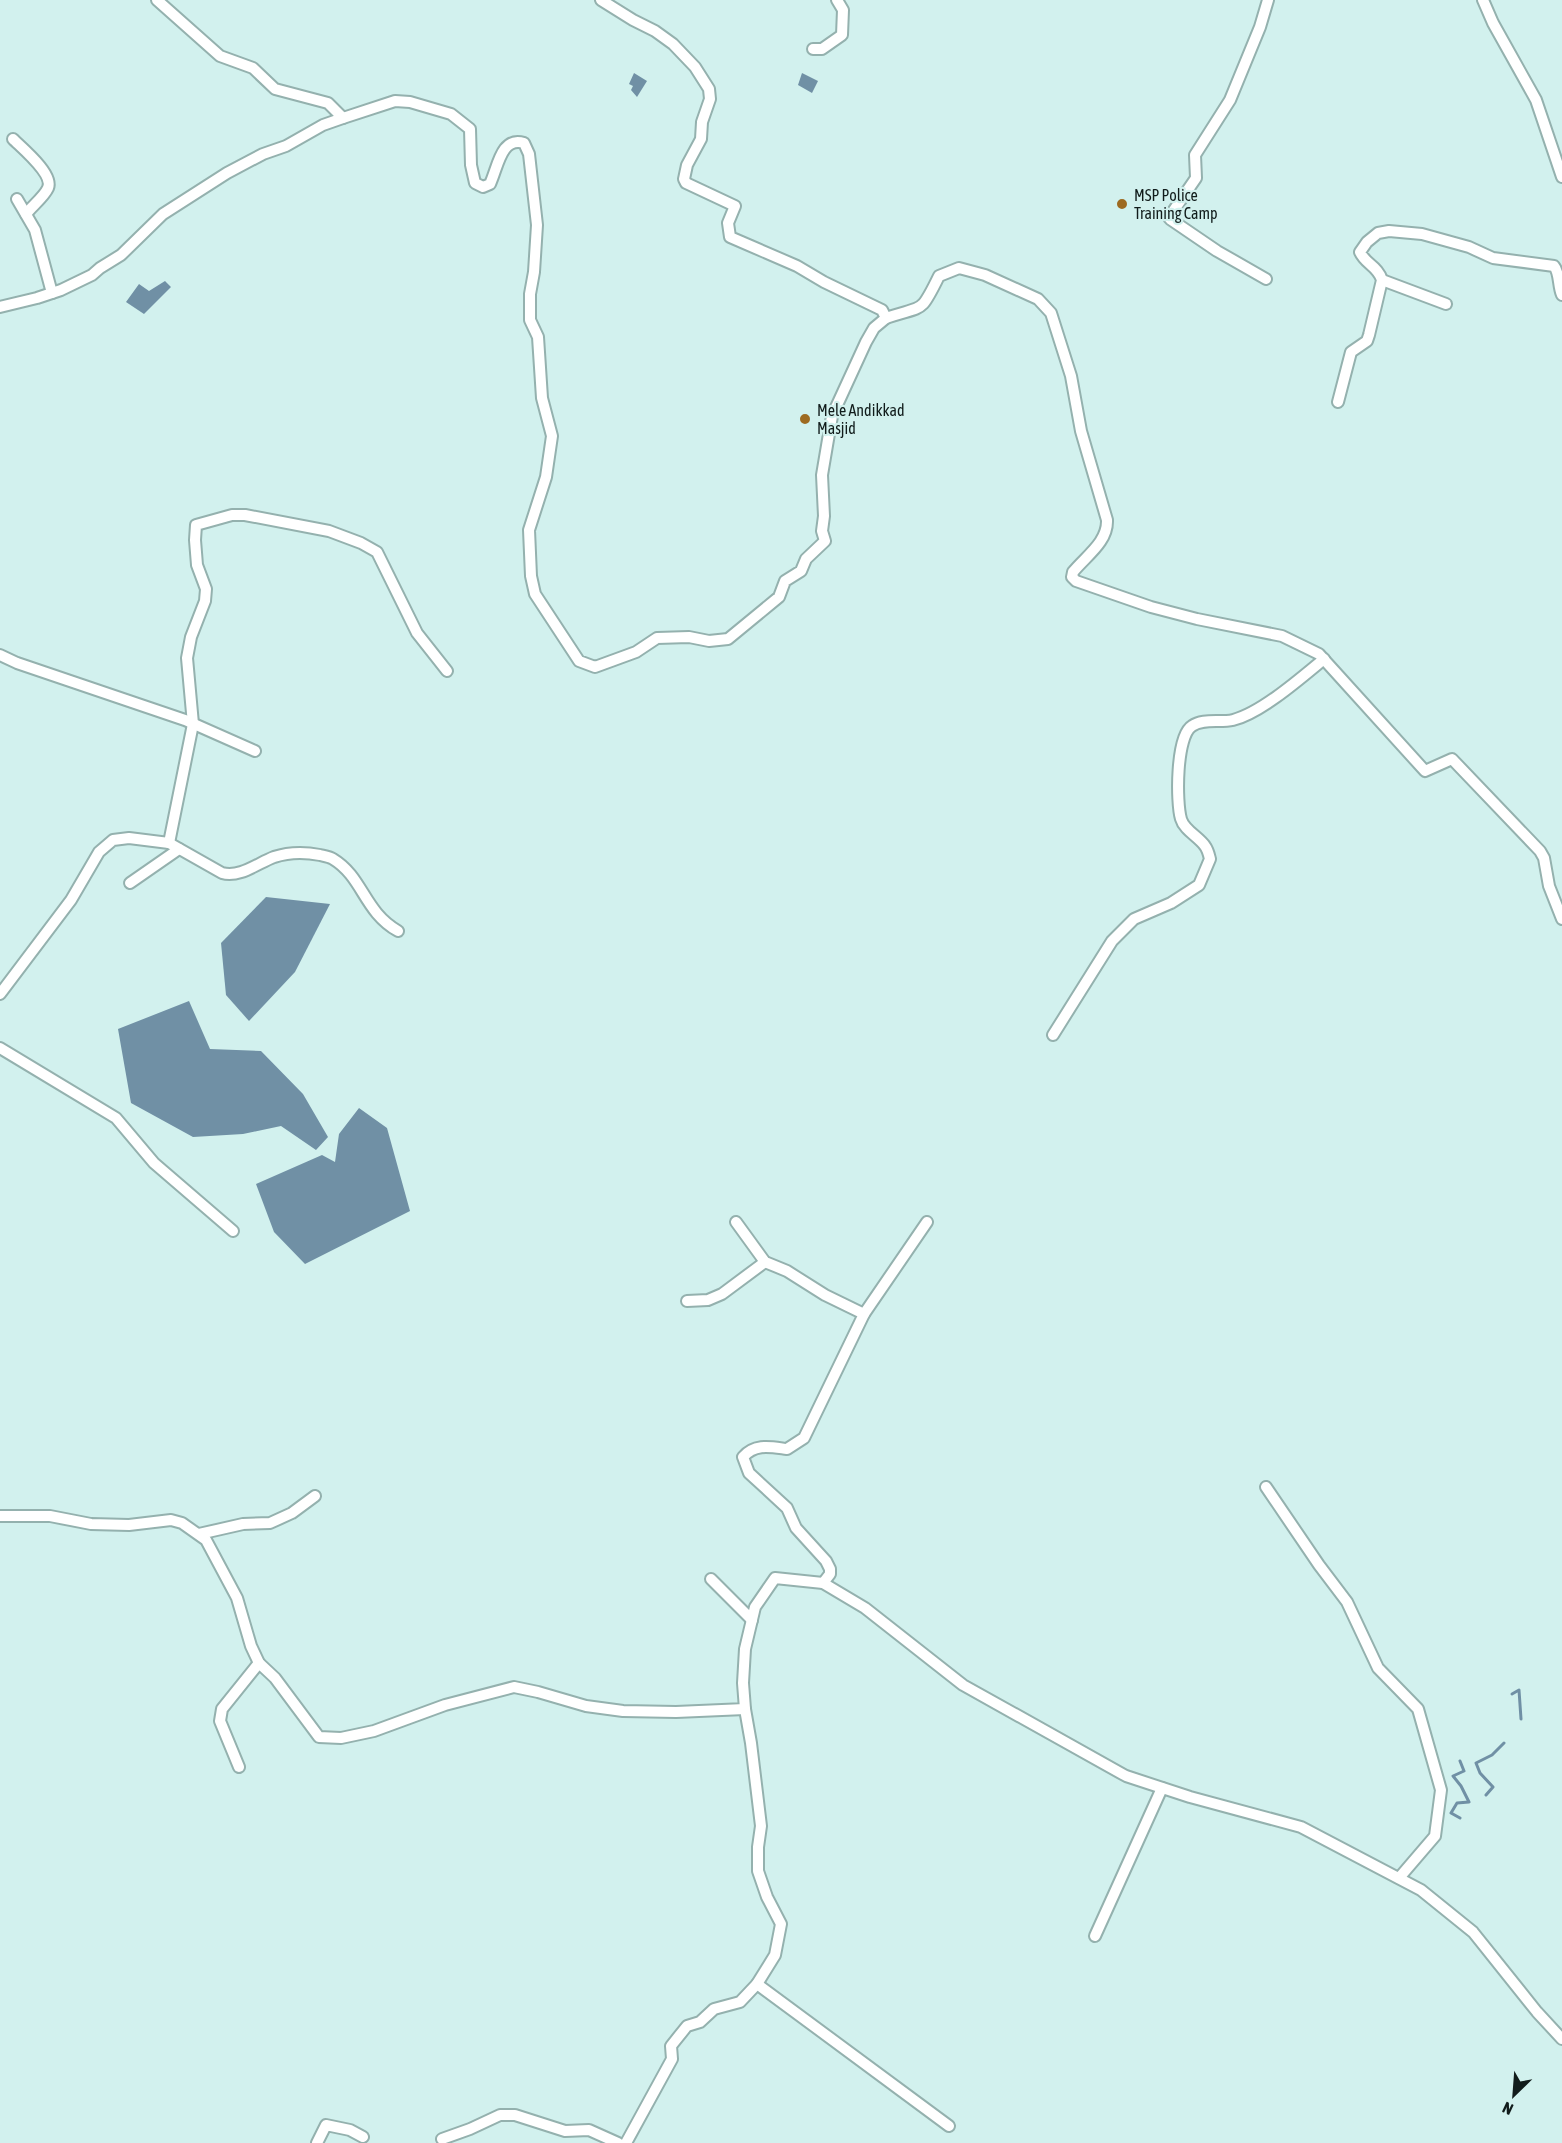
<svg xmlns="http://www.w3.org/2000/svg" width="1562" height="2143" font-family="'Asap Condensed',sans-serif">
<rect width="100%" height="100%" fill="#d2f1ee"/>
<g fill="#7090a5">
<polygon points="634,73 647,81 637,97 631,90 633,86 629,84"/>
<polygon points="802,73 818,81 812,93 798,85"/>
<polygon points="165,281 171,287 144,314 126,302 139,284 149,291"/>
<polygon points="266,897 330,904 295,972 249,1021 226,995 221,943"/>
<polygon points="189,1001 210,1049 261,1051 303,1094 328,1137 316,1150 281,1126 243,1134 193,1137 131,1103 118,1029"/>
<polygon points="359,1108 387,1128 410,1211 305,1264 274,1232 256,1184 322,1155 335,1162 339,1134"/>
</g>
<g fill="none" stroke-linecap="round" stroke-linejoin="round">
<g stroke="#7090a5" stroke-width="3">
<polyline points="1512,1694 1519,1690 1521,1719"/>
<polyline points="1460,1761 1464,1771 1453,1776 1461,1786 1469,1802 1457,1803 1451,1813 1460,1818"/>
<polyline points="1486,1795 1493,1787 1480,1773 1476,1763 1492,1755 1504,1743"/>
</g>
<defs>
<g id="minor">
<polyline points="157,0 220,56 253,68 275,89 328,103 343,118"/>
<polyline points="1483,0 1493,23 1536,100 1562,177"/>
<polyline points="813,49 822,49 842,35 843,10 837,0"/>
<path d="M13,139c9,9 41,35 35,49 -4,9 -16,18 -22,26"/>
<polyline points="17,199 35,230 52,293"/>
<polyline points="1266,279 1217,251 1170,219 1174,210 1196,178 1195,155 1230,100 1260,27 1268,0"/>
<polyline points="1382,280 1446,304"/>
<path d="M0,307l37,-9 24,-8 31,-15 8,-7 21,-13 42,-41 64,-41 36,-19 23,-8 37,-21 20,-7 52,-17 15,1 41,12 19,15 1,36 4,18 8,4 7,-3c8,-17 11,-48 34,-41l5,11 8,71 -3,47 -4,22v26l8,17 4,61 10,38 -6,41 -17,53 2,46 4,18 44,67 16,6 41,-15 21,-14 32,-1 20,4 19,-2 51,-42 6,-16 16,-10 5,-12 19,-18 -3,-10 2,-15 -2,-41 10,-59 34,-74 8,-14 12,-10 -4,-8 -58,-28 -27,-16 -67,-29 -2,-14 7,-17 -49,-23 -2,-4 3,-14 14,-26 1,-17 8,-23 -1,-10 -14,-22 -22,-23 -18,-13 -22,-11 -32,-20"/>
<path d="M886,318c38,-13 34,-3 53,-42l20,-8 26,7 53,24 13,14 20,63 10,55 26,89c1,22 -21,36 -34,52l-1,5 4,4 75,26 46,12 85,17 37,18 106,117 27,-12 88,92 4,7 5,28 13,33"/>
<path d="M1338,402l13,-50 16,-11 2,-6 13,-55c-4,-14 -17,-16 -22,-28l7,-10 11,-9 11,-2 33,3 47,13 24,11 61,8c6,7 4,20 8,29"/>
<polyline points="0,655 17,663 185,720 255,751"/>
<polyline points="169,843 193,724 187,658 191,637 205,601 206,589 197,565 195,540 196,525 232,515 245,515 329,531 361,543 377,552 417,633 447,671"/>
<polyline points="130,883 179,849"/>
<path d="M0,994l71,-94 28,-48 14,-12 16,-2 40,5 53,30c18,5 36,-10 52,-16 15,-5 31,-5 46,-2 4,1 10,2 13,4 30,18 31,53 65,72"/>
<path d="M1053,1035l59,-94 22,-22 37,-16 28,-18 11,-26c-1,-4 -2,-9 -5,-13 -6,-9 -21,-16 -24,-27 -5,-17 -5,-83 11,-93 11,-8 28,-3 41,-6 28,-7 68,-42 91,-61"/>
<polyline points="0,1048 116,1118 154,1163 233,1231"/>
<path d="M736,1222l29,40 22,9 38,24 39,19 -60,124 -17,11c-16,-2 -32,-6 -44,8l6,16 38,35 9,20 30,33 4,8v5l-7,9"/>
<polyline points="687,1301 708,1300 722,1294 765,1262"/>
<polyline points="864,1314 927,1222"/>
<polyline points="1266,1487 1319,1565 1347,1602 1378,1668 1418,1709 1441,1790 1435,1836 1399,1878"/>
<polyline points="0,1516 50,1516 91,1524 129,1525 171,1520 182,1523 206,1540 237,1598 251,1646 259,1663 275,1678 319,1737 341,1738 374,1731 445,1705 514,1687 538,1692 586,1706 623,1711 676,1712 745,1709 743,1683 745,1649 755,1607 775,1578 823,1583 865,1608 963,1685 1126,1776 1190,1797 1301,1827 1421,1890 1473,1932 1537,2012 1562,2039"/>
<polyline points="199,1534 243,1524 270,1523 292,1513 315,1496"/>
<polyline points="711,1579 752,1620"/>
<polyline points="239,1767 220,1721 222,1709 259,1663"/>
<polyline points="1095,1936 1162,1788"/>
<polyline points="757,1984 949,2126"/>
<polyline points="442,2139 470,2129 500,2115 515,2115 565,2131 589,2130 618,2143"/>
<polyline points="317,2143 326,2125 350,2130 363,2137"/>
<polyline points="626,2143 672,2059 671,2046 687,2026 700,2022 714,2009 740,2002 757,1984 775,1955 781,1924 767,1897 758,1871 758,1847 761,1826 751,1743 745,1709"/>
</g>
</defs>
<use href="#minor" stroke="#94b1ae" stroke-width="14"/>
<use href="#minor" stroke="#fff" stroke-width="10"/>
</g>
<g fill="#9d6a20" stroke="#d2f1ee" stroke-width="2">
<circle cx="1122" cy="204" r="6"/>
<circle cx="805" cy="419" r="6"/>
</g>
<g text-anchor="middle" stroke-width="4.5" stroke-linejoin="round" paint-order="stroke">
<g font-size="16" fill="#111c1b" stroke="#d2f1ee" text-anchor="start">
<text x="1134" y="201">MSP Police<tspan x="1134" dy="18">Training Camp</tspan></text>
<text x="817" y="416">Mele Andikkad<tspan x="817" dy="18">Masjid</tspan></text>
</g>
</g>
<g transform="translate(1514 2095) rotate(205)" stroke="#d2f1ee" stroke-width="4.5" paint-order="stroke">
<path d="M0-4.5L10 22L0 15L-10 22Z" fill="#111c1b"/>
<text y="-9" font-size="16" font-weight="bold" text-anchor="middle" fill="#111c1b">N</text>
</g>
</svg>
